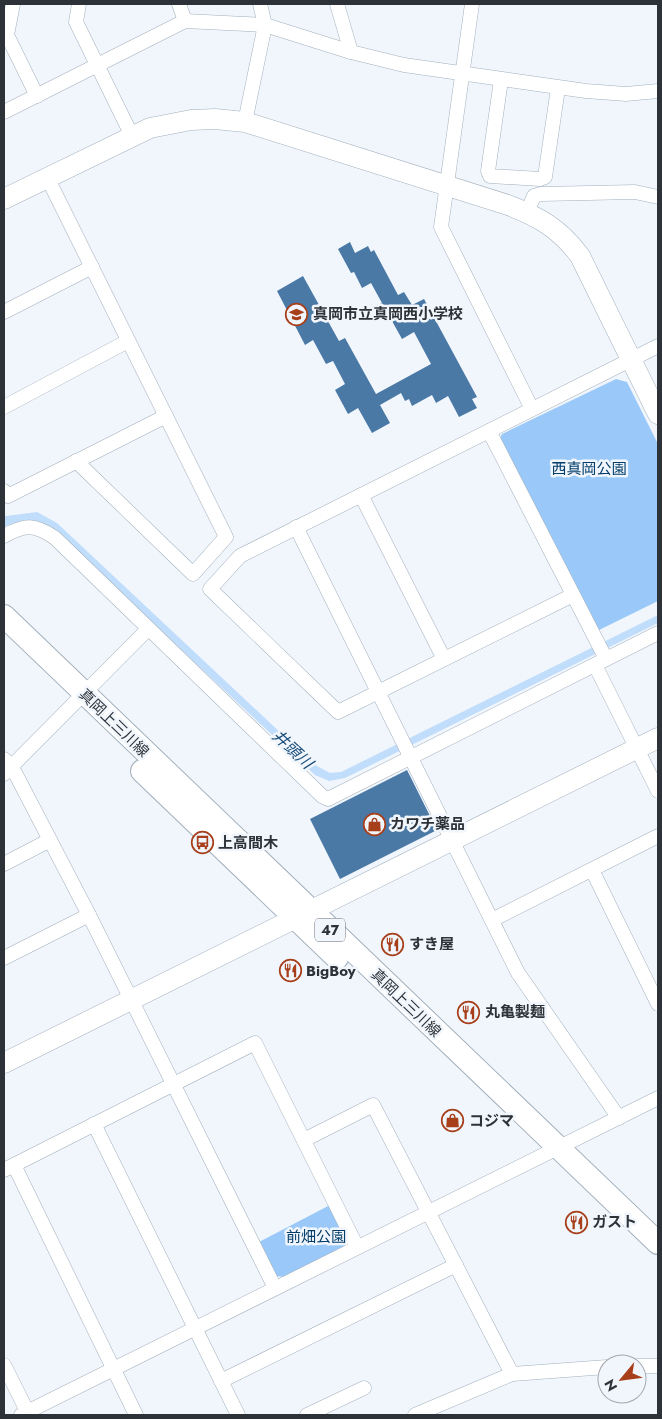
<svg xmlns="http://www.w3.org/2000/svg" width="662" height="1419" font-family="Jost,'Noto Sans JP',sans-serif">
<rect width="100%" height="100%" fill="#f1f6fc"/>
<g fill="#9ac9f9">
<polygon points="616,379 627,382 658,444 658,601 595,632 499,441 502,434"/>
<polygon points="330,1205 348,1239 346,1245 285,1277 276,1276 259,1242"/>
</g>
<path fill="#c0ddfb" d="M37,512l20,11 258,242 15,8 11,-1 317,-157v8l-313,155 -16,3 -14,-6 -263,-246c-17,-6 -31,-11 -48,-2v-10l2,-1z"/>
<g fill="#4b79a6">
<polygon points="350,242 355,253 368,246 371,252 374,250 398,295 404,292 412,305 424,299 477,397 472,399 477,408 459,417 448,396 436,403 432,395 412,406 409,399 405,401 401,393 380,405 390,423 372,433 358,408 348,414 335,390 345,384 333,361 326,364 313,340 305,345 277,291 303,276 339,341 345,338 376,394 431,364 414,332 402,339 387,312 382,315 377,305 382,303 371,283 362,288 354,272 351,273 338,249"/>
<polygon points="407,770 437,830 340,879 310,819"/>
</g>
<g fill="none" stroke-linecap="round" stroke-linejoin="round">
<defs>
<g id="street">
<polyline points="13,4 7,35 37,96"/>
<polyline points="79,4 76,22 132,136"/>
<polyline points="179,4 185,21"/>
<polyline points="337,4 351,52"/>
<polyline points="472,4 441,227 532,409"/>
<polyline points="501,80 488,171 490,176 540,179 545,177 558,88"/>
<polyline points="4,112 185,21 265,25 351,52 404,65 586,91 626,94 658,91"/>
<polyline points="245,122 265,25 260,4"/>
<polyline points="47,177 226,537 193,574 76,461"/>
<polyline points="527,212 534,196 541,194 635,192 658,197"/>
<polyline points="4,312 92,267"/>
<polyline points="4,407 128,341"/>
<polyline points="489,431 606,659"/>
<polyline points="4,491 8,496 166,416"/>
<polyline points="361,495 444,659"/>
<polyline points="296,527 518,973 619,1118"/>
<path d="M4,536c21,-12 31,-12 51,2l267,258 6,3 330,-166"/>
<polyline points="573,595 338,712 210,589 240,556 658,346"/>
<polyline points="595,665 658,791"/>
<polyline points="4,759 12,767 89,915 275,1288"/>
<polyline points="4,774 148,629"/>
<polyline points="4,864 50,840"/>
<polyline points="592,870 658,1004"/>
<polyline points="492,920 658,836"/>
<polyline points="4,958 89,915"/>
<polyline points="94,1124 238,1415"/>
<polyline points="304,1140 373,1105 512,1374"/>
<polyline points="14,1165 136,1415"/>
<polyline points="4,1170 255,1043 357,1247"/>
<polyline points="4,1365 29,1415"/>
<polyline points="637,1366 658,1366"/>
<polyline points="221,1381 456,1265"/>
<polyline points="21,1415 658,1098"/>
<polyline points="307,1415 364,1388"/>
<polyline points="415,1415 512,1374 607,1367"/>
</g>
<g id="secondary">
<path d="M4,199l146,-71 41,-8 24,-1 30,3 263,83c31,12 51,23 72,51l78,158"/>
<polyline points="4,1063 658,738"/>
</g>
<g id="primary">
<polyline points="4,616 658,1243"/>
<polyline points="142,771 337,958"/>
</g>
</defs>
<use href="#street" stroke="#a2b0bd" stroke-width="15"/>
<use href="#secondary" stroke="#a2b0bd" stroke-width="21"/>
<use href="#primary" stroke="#a2b0bd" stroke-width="24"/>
<use href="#street" stroke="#fff" stroke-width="14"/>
<use href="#secondary" stroke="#fff" stroke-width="20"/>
<use href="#primary" stroke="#fff" stroke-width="22"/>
</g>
<defs>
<symbol id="school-ring" viewBox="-11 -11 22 22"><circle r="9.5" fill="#f1f6fc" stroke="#a63f1a" stroke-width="1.5"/><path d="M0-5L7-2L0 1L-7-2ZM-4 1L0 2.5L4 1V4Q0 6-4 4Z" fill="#a63f1a"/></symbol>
<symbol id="shop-ring" viewBox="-11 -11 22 22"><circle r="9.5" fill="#f1f6fc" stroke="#a63f1a" stroke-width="1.5"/><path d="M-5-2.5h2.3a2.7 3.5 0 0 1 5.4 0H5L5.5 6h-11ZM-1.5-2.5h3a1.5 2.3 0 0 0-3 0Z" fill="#a63f1a"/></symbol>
<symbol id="bus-ring" viewBox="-11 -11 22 22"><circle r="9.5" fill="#f1f6fc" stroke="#a63f1a" stroke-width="1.5"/><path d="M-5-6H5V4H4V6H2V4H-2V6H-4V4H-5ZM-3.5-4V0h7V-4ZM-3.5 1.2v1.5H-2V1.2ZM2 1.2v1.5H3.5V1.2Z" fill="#a63f1a"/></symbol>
<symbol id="restaurant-ring" viewBox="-11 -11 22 22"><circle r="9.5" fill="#f1f6fc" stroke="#a63f1a" stroke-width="1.5"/><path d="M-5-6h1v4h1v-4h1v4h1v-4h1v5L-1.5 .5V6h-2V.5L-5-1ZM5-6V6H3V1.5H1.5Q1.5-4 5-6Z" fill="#a63f1a"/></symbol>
</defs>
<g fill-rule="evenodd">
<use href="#school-ring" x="284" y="302" width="25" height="25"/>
<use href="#shop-ring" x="362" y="812" width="25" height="25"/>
<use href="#bus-ring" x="190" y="830" width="25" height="25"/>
<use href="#restaurant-ring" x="380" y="932" width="25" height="25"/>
<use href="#restaurant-ring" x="278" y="958" width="25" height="25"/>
<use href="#restaurant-ring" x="456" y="1000" width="25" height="25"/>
<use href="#shop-ring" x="440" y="1108" width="25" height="25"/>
<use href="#restaurant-ring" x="564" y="1210" width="25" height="25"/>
</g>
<g text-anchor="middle" stroke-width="5" stroke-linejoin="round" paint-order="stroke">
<rect fill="#f1f6fc" stroke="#686d73" stroke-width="1" x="315" y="918.5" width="30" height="23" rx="4"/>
<g font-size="14" font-weight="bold" fill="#2d3238">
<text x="330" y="935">47</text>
</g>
<g font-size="15" font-weight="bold" fill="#2d3238" stroke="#f1f6fc" text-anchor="start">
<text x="313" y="319">真岡市立真岡西小学校</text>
<text x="390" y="829">カワチ薬品</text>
<text x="218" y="848">上高間木</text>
<text x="409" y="949">すき屋</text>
<text x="306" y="976">BigBoy</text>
<text x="485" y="1017">丸亀製麺</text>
<text x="469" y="1126">コジマ</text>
<text x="592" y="1227">ガスト</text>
</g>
<g font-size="15" fill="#033c68" stroke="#f1f6fc">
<text x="589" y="474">西真岡公園</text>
<text x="316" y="1242">前畑公園</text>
</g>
<g font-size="15" fill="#2d3238" stroke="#f1f6fc">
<text transform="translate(114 723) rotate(44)" y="5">真岡上三川線</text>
<text transform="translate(406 1003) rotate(44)" y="5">真岡上三川線</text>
</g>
<g font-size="16" font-style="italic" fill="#194d7a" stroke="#f1f6fc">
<text transform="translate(293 749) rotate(43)" y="6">井頭川</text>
</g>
</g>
<rect width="662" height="1419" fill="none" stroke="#2d3238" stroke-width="10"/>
<g transform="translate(622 1379) rotate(241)"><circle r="24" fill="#f1f6fc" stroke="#a3a8ae"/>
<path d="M0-4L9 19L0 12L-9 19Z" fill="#a63f1a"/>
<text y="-8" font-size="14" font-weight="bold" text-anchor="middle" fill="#2d3238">N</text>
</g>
</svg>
